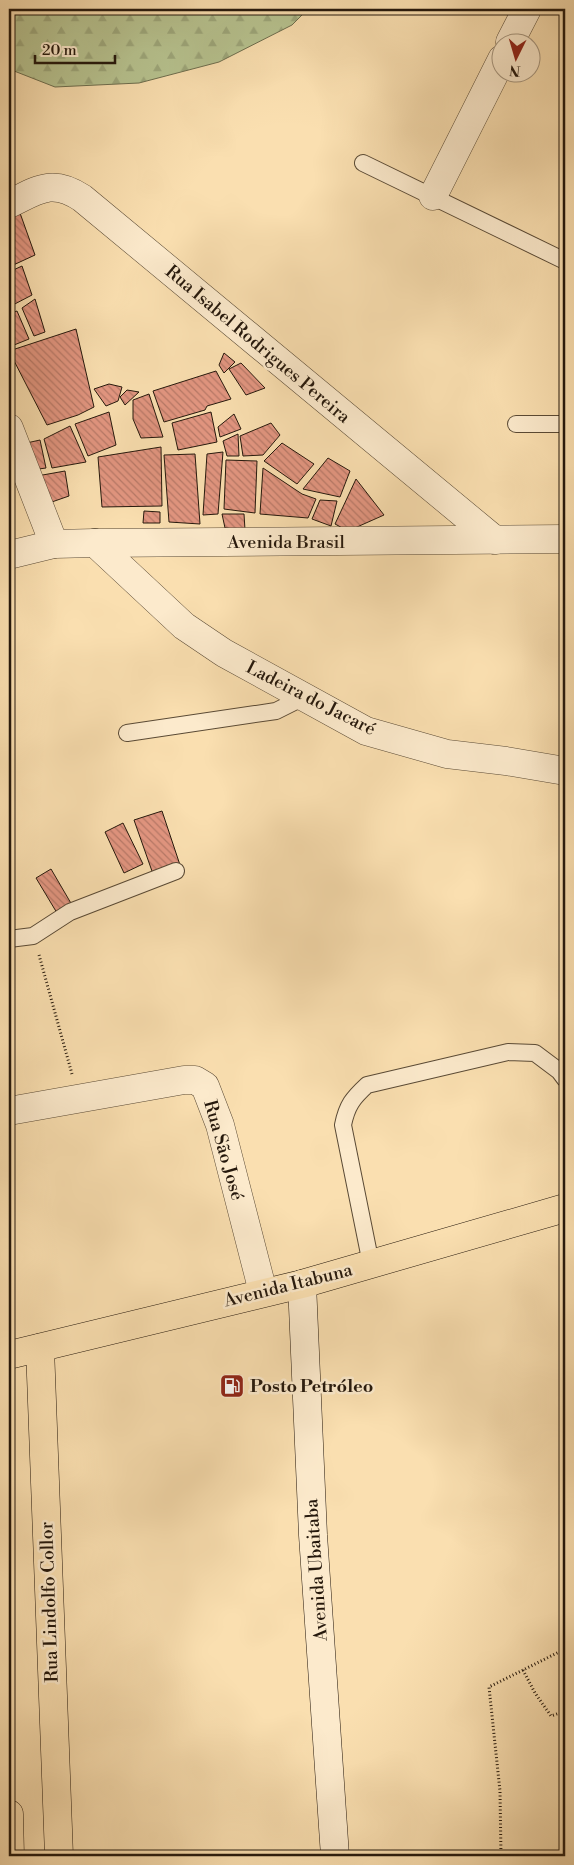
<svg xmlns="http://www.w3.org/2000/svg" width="574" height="1865" font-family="'Libre Bodoni',serif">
<defs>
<pattern id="forest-firs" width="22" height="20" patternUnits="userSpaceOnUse" patternTransform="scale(1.25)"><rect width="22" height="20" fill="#b7c390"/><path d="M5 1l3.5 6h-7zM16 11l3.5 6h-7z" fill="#9da77b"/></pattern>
<pattern id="building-back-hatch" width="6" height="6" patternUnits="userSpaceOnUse" patternTransform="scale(1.25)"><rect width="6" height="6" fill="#e39681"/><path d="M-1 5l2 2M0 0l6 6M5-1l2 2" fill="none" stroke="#b87968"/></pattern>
</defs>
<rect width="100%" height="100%" fill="#fadfb0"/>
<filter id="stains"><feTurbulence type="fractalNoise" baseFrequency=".004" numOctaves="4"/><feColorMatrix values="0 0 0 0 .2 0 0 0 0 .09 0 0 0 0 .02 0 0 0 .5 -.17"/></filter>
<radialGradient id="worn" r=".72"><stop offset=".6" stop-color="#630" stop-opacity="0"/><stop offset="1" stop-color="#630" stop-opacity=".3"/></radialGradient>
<polygon fill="url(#forest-firs)" stroke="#6e6e4e" points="9,9 308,9 292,25 219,62 139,83 55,87 9,69"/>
<g fill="url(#building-back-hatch)" stroke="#25180c">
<polygon points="20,213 35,255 9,267 9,218"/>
<polygon points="22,266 32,295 9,307 9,272"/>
<polygon points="35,299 45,332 34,336 22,308"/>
<polygon points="17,311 29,339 9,347 9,314"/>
<polygon points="76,329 94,407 78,415 47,425 9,351"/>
<polygon points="224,353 235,362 224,373 219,365"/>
<polygon points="241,363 265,388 246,395 229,369"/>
<polygon points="216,371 231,399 207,406 205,410 164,422 153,391"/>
<polygon points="109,384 122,387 118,401 106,406 94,389"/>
<polygon points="127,390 139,392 125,405 120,397"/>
<polygon points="149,394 163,437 141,438 133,419 133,400"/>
<polygon points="109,412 116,445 88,456 75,424"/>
<polygon points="211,412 217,442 178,450 172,423"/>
<polygon points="234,414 241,429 220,437 218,427"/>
<polygon points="271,423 280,435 263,455 243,456 240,436"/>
<polygon points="70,426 86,462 52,468 44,439"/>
<polygon points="238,434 239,456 227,456 223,441"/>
<polygon points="40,440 46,468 31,470 22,444"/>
<polygon points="282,443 314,464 297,484 264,461"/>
<polygon points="161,447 162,506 102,507 98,457"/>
<polygon points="223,452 218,514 203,515 207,454"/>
<polygon points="195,454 200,524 169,522 164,455"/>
<polygon points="328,458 350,471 340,497 303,489"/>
<polygon points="226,460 257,461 255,513 224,509"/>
<polygon points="263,468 302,494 316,499 308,518 260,514"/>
<polygon points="65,471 69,496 46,504 37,476"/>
<polygon points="356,479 384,515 348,531 335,524"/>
<polygon points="320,500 337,501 331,526 312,519"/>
<polygon points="144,511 160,512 160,523 143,523"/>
<polygon points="222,514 244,514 245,530 225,528"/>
<polygon points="162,811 180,865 153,874 134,820"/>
<polygon points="123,823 143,864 124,873 105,832"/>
<polygon points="51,869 72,905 57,913 36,878"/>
</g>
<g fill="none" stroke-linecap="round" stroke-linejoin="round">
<defs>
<g id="service">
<polyline points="363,163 565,261"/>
<polyline points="516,424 565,424"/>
<polyline points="127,733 276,711 304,697"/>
<polyline points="9,939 33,936 70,912 176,871"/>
<path d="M371,1264l-28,-139c4,-20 10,-27 24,-40l141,-33 27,1 24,18 6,8"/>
</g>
<g id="minor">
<polyline points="510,42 527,9"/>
<polyline points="433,196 502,59"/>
<path d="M9,204c29,-14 43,-26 73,-6l413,342"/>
<polyline points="9,428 54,544"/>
<polyline points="95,543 184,626 224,653 366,731 447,754 506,761 565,771"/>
<polyline points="95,543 565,539"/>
<polyline points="9,1111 184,1080 195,1080 205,1086 220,1125 263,1292"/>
</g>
<polyline id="tertiary" points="9,555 54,544 95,543"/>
<polyline id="secondary" points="302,1284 313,1535 335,1856"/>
<g id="primary">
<polyline points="40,1348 59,1856"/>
<polyline points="9,1355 302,1284 565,1208"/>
<polyline points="9,1814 10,1856"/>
</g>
</defs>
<use href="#service" stroke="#5a4a35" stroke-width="18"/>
<use href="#minor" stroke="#5a4a35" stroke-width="29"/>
<use href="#tertiary" stroke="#5a4a35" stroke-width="29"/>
<use href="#secondary" stroke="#25180c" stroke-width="29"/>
<use href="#primary" stroke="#25180c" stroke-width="29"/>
<g stroke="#25180c" stroke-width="3" stroke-dasharray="1 2.5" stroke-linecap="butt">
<polyline points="39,955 72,1074"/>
<polyline points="523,1670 535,1693 551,1716 565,1711"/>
<polyline points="501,1856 500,1791 489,1687 565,1649"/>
</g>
<use href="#service" stroke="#fceacc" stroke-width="16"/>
<use href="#minor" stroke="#fceacc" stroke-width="28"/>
<use href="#tertiary" stroke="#fceacc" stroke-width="28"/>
<use href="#secondary" stroke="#fceacc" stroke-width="28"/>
<use href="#primary" stroke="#fadfb0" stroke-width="28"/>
</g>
<defs>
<symbol id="fuel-square" viewBox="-11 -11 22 22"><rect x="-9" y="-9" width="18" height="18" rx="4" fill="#8f2418" stroke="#fceacc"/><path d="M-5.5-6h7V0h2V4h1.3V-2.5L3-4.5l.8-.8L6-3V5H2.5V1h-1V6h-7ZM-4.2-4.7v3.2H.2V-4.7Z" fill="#fff"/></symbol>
</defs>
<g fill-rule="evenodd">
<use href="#fuel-square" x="218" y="1372" width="28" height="28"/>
</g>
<g text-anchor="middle" stroke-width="5" stroke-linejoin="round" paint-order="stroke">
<g font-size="18" fill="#25180c" stroke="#fceacc">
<text transform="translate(258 344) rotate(40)" y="6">Rua Isabel Rodrigues Pereira</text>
<text x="286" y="548">Avenida Brasil</text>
<text transform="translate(311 698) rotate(27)" y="6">Ladeira do Jacaré</text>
<text transform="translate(224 1150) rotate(74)" y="6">Rua São José</text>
<text transform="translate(288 1285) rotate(-14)" y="6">Avenida Itabuna</text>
<text transform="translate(316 1570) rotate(-94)" y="6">Avenida Ubaitaba</text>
<text transform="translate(49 1602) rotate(-92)" y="6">Rua Lindolfo Collor</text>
</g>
<g font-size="18" font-weight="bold" fill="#25180c" stroke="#fceacc" text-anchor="start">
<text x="250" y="1392">Posto Petróleo</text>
</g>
</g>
<rect width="574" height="1865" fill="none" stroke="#fadfb0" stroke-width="30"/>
<rect x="10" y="10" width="554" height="1845" fill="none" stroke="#25180c" stroke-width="2.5"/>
<rect x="15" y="15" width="544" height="1835" fill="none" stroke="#25180c"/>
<g transform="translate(516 58) rotate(185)"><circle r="24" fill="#fceacc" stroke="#a6967f"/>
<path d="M0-4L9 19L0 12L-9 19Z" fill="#8f2418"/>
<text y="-8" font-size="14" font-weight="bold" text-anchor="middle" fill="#25180c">N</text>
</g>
<path d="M35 55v8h80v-8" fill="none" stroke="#25180c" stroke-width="2.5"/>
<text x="42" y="55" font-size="15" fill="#25180c" stroke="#fceacc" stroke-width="4" paint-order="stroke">20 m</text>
<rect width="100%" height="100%" filter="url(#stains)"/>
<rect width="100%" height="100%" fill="url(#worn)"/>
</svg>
